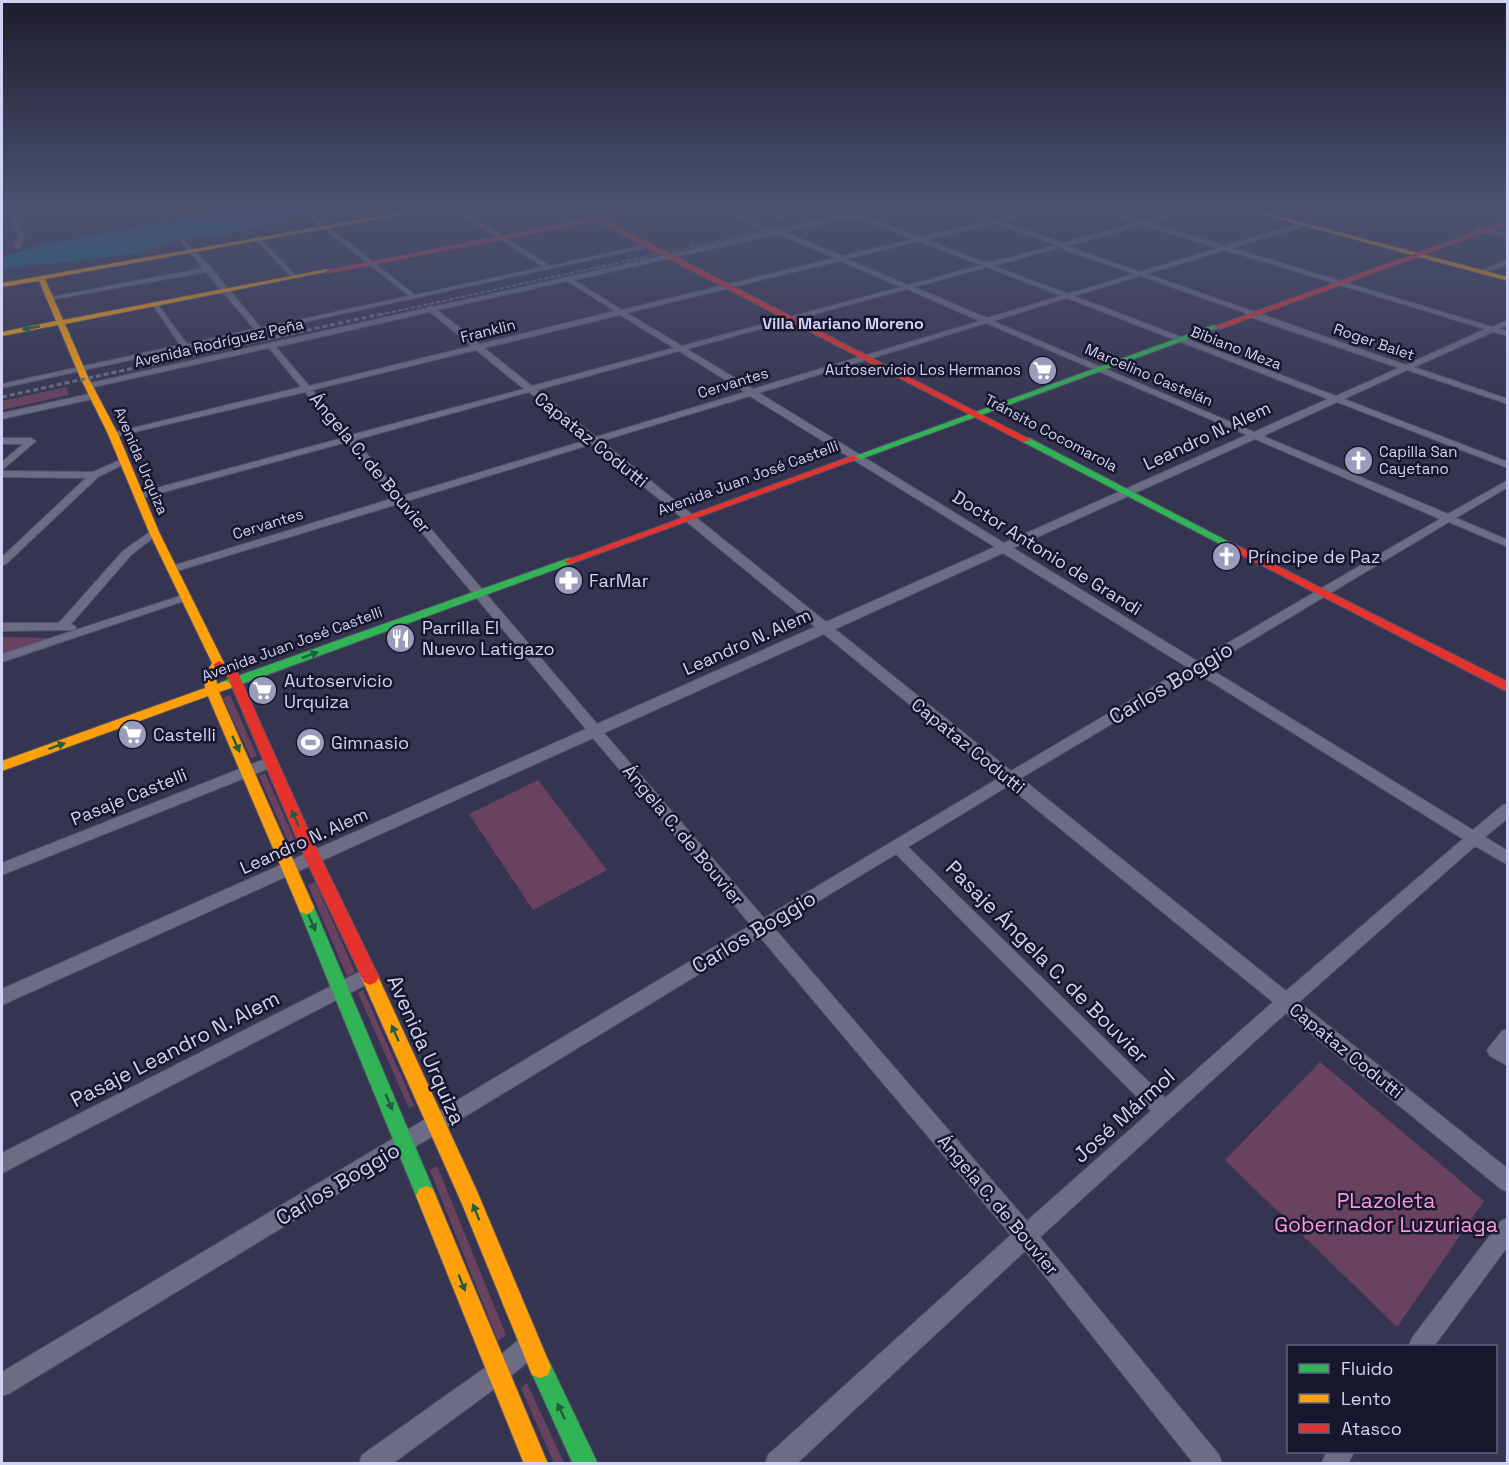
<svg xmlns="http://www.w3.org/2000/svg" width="1509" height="1465" font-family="'Space Grotesk',sans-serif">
<rect width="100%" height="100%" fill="#363551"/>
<g fill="#69425f">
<polygon points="66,387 69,395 2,410 2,401"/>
<polygon points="2,637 49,638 2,654"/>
<polygon points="230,695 257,756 251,758 223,698"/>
<polygon points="265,773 297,845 291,848 259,776"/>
<polygon points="538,780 607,870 533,910 469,814"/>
<polygon points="315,882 355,972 347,976 308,885"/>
<polygon points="363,990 414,1105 409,1108 358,993"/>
<polygon points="1320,1062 1484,1201 1397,1327 1225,1160"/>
<polygon points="437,1166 506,1335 498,1341 430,1170"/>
<polygon points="527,1383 564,1463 554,1463 521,1388"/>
</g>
<polygon fill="#0a6b84" points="229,209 303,209 289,220 243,231 173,241 159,248 138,253 52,264 27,265 2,271 2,254 4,256 41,245 148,225 162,226"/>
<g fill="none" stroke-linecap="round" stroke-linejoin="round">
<defs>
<g id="street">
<polygon points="6,209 12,209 25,238 21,242 20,249 15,248 15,242 19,238"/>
<polygon points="155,209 160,209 168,222 164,222"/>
<polygon points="453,209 460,209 550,266 650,244 653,246 2,388 2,384 180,345 152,304 156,302 187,344 254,329 206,272 50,300 46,298 203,268 181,242 184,240 211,268 261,328 409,296 305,213 307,210 415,295 543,267"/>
<polygon points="632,209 645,209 595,221 592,219"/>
<polygon points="718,209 726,209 768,229 763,230"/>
<polygon points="785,209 791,209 783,219 779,219"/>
<path d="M872,209h12l-22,6 58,22 69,-16 -30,-12c13,0 23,9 36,10 14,1 35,-10 51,-10l-45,12 62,22 73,-20 -42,-14c16,0 37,14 51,12 18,-3 34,-12 52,-12l-48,14 76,23 76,-23 2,3 -71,22 260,79 16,-7v5l-9,4 9,2v5l-15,-4 -79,35 94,32v5l-101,-34 -63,29 164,63v6l-171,-66 -74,34 185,78 60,-34v7l-52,31 52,22v7l-59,-25 -242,145 266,163 30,-25 5,-1v14l-23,19 23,14v14l-33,-19 -176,156 209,167v23l-7,-3 -215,-176 -246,224 179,218 3,9h-28l-169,-213 -229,213h-31l3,-9 243,-220 -251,-298 -750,456 -8,3v-24l749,-447 -158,-187 -591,267v-16l584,-260 -188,-225 -221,67h-8v-4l225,-69 -47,-56 -205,56h-8v-4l209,-56 -38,-46 -192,45 -5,-3 193,-47 -32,-39 -180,40 -4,-2 1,-2 341,-76 3,-2 3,1zM855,217l58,22 -71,17 -57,-24zM995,223l62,22 -69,18 -62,-23zM1143,225l75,23 -78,24 -73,-26zM778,234l57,24 -213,52 -48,-30zM919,241l62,24 -73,20 -61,-26zM1061,247l4,3 69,24 -66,20 -74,-28zM1225,250l260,79 -79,36 -259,-91zM840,261l61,26 -219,59 -55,-33zM987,267l74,29 -74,22 -73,-31zM1140,276l103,36 7,5 149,51 -63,28 -262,-100zM567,281l48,30 -135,33 -43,-34zM907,289l73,32 -227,68 -66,-40zM1067,298l261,101 -74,33 -261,-111zM430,312l42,34 -163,40 -33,-39zM620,315l54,33 -142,38 -48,-38zM986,323l261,112 -243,108 -245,-150zM476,350l48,39 -173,46 -39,-45zM679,351l66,41 -149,45 -59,-47zM529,392l58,48 -185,56 -47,-56zM750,396l245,151 -169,75 -225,-181zM1255,439l185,80 -243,142 -184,-113zM592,444l223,183 -218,97 -190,-223zM1003,553l184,114 -176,104 -176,-142zM824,634l175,144 -235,140 -160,-185zM1197,673l266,166 -177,152 -265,-213zM1008,786l265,216 -108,96 -257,-251zM896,854l255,257 -124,110 -253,-293z"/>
<polygon points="1476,227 1508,234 1508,238 1474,230"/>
<polygon points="257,239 261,239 296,276 296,278 292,278 257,241"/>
<polygon points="1508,259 1508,264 1484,273 1479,272"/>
<polygon points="94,393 98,396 97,398 2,419 2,413"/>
<polygon points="2,438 31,438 36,441 2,470 2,462 23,444 2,444"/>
<polygon points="120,460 128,462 98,477 6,564 2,565 2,557 86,478 2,477 2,471 93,472"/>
<polygon points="154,529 159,532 158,534 131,555 71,624 76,627 74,630 2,631 2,623 59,623 123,551"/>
<polygon points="186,594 190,595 190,599 2,662 2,654"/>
<polygon points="270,757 277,762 275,766 2,875 2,863"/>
<polygon points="369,967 375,970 378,975 375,980 2,1173 2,1153"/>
<polygon points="1508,1029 1508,1066 1490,1056 1487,1050 1502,1031"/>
<polygon points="1508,1218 1508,1246 1434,1346 1409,1346 1412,1338 1501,1221"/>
<polygon points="530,1334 538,1337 541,1345 538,1353 505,1381 392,1464 359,1464 362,1455 489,1365 522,1337"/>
<polygon points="1327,1452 1354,1452 1348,1464 1321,1464"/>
</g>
<g id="fast">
<polygon points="1214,325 1221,327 858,460 850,458"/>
<polygon points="1023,438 1029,438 1235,545 1230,548 1226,547 1023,442"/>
<polygon points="569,558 574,561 573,563 231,688 221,688 220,685 221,682"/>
<polygon points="306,900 312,902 314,907 436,1196 433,1203 426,1206 419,1203 298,907 300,902"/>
<polygon points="540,1356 548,1359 598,1464 573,1464 529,1367 532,1359"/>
</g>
<g id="slow">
<polygon points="420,209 434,209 45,279 63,320 328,269 331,271 65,324 88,377 118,434 159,532 225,665 216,678 217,684 226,681 232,685 231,688 219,692 314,907 312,912 306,914 300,912 298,907 208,696 2,771 2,761 205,688 204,678 212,663 149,532 108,434 80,377 58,325 2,336 2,332 56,321 39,281 2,287 2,283"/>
<polygon points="1242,209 1252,209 1508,277 1508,281"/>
<polygon points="370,969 376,972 477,1191 551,1367 548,1375 540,1378 532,1375 462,1204 361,977 364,972"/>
<polygon points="426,1186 433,1189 548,1464 524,1464 416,1196 419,1189"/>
</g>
<g id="jam">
<polygon points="576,209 583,209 1031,440 1023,442 596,221 328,273 325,271 591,218"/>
<polygon points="1508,220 1508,224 1220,329 1213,327"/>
<polygon points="852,456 860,458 573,563 569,564 564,561"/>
<polygon points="1230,542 1508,682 1508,692 1226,547 1225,545"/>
<polygon points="219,661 237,671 321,858 379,977 376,982 370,985 364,982 305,858 226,673 213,665"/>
</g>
</defs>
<use href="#street" stroke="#52526a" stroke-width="2"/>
<use href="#fast" stroke="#52526a" stroke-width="2"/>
<use href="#slow" stroke="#52526a" stroke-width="2"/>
<use href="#jam" stroke="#52526a" stroke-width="2"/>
<use href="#street" fill="#6c6c84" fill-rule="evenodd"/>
<use href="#fast" fill="#30b455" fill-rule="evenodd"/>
<use href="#slow" fill="#ff9f0a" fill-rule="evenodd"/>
<use href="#jam" fill="#e5322d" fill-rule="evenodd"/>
<polyline stroke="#6c6c81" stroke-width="2" stroke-dasharray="4.5 2" stroke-linecap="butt" points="379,315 865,209"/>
<polyline stroke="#6c6c81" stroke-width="3" stroke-dasharray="5 3" stroke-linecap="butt" points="2,397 386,313"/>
</g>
<defs><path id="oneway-solid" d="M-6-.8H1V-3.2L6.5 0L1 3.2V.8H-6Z" transform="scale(1.5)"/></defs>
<g fill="#225d3f">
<use href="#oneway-solid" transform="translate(31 328) rotate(169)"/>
<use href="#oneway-solid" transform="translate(310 655) rotate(-20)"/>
<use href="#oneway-solid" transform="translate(236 744) rotate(66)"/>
<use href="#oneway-solid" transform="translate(57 746) rotate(-20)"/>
<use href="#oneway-solid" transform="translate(295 818) rotate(-114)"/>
<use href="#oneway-solid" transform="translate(312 923) rotate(66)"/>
<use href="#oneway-solid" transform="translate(395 1033) rotate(-114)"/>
<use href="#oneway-solid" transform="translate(389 1102) rotate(67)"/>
<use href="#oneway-solid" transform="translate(476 1212) rotate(-112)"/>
<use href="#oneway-solid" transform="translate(462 1283) rotate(68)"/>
<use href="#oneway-solid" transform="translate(561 1411) rotate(-115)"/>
</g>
<linearGradient id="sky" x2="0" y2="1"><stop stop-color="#1e1d2d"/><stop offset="0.5" stop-color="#4c5170"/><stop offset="1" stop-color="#4c5170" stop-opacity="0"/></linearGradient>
<rect width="1509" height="415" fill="url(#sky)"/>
<defs>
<symbol id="supermarket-disc" viewBox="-11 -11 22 22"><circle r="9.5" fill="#9a9cbb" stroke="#16162d"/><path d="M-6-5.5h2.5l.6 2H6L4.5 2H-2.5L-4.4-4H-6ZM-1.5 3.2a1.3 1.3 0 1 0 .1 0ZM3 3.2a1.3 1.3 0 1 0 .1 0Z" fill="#fff"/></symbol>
<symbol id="church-disc" viewBox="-11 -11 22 22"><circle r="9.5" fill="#9a9cbb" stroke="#16162d"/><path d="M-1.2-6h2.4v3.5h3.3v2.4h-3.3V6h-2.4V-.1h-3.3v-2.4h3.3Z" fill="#fff"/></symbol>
<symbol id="pharmacy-disc" viewBox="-11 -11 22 22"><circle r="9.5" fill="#9a9cbb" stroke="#16162d"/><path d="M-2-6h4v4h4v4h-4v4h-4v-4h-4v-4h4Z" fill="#fff"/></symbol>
<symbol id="restaurant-disc" viewBox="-11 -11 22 22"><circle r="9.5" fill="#9a9cbb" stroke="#16162d"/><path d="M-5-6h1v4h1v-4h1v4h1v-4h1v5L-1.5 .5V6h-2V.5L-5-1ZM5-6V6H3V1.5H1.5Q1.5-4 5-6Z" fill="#fff"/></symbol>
<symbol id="stadium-disc" viewBox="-11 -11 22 22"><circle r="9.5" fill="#9a9cbb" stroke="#16162d"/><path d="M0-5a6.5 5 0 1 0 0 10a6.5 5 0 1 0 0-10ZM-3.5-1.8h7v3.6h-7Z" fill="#fff"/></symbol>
</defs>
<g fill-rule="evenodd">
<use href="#supermarket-disc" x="1026" y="354" width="33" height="33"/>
<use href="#church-disc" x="1342" y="444" width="33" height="33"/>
<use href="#church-disc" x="1210" y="540" width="33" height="33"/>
<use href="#pharmacy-disc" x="552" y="564" width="33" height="33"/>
<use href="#restaurant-disc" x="384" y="622" width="33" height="33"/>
<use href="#supermarket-disc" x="246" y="674" width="33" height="33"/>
<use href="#supermarket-disc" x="116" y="718" width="33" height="33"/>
<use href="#stadium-disc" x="294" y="726" width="33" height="33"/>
</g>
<g text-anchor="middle" stroke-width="5" stroke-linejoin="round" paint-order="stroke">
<g font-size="15" fill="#d0d3f4" stroke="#16162d">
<text transform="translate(488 331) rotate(-14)" y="5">Franklin</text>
<text transform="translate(1374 342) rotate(19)" y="5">Roger Balet</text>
<text transform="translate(219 343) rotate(-13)" y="5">Avenida Rodríguez Peña</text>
<text transform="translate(1236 348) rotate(21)" y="5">Bibiano Meza</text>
<text transform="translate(1149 375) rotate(23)" y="5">Marcelino Castelán</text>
<text transform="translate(733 383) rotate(-17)" y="5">Cervantes</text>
<text transform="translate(1051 433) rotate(28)" y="5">Tránsito Cocomarola</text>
<text transform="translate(141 461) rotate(67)" y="5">Avenida Urquiza</text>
<text transform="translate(748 478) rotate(-20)" y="5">Avenida Juan José Castelli</text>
<text transform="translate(268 524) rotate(-17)" y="5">Cervantes</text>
<text transform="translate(292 644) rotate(-20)" y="5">Avenida Juan José Castelli</text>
</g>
<g font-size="15" fill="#d0d3f4" stroke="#16162d" text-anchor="end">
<text x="1021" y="375">Autoservicio Los Hermanos</text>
<text x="1379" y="457" text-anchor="start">Capilla San<tspan x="1379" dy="17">Cayetano</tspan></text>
</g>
<g font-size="16" font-weight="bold" fill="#d0d3f4" stroke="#16162d">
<text x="843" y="329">Villa Mariano Moreno</text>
</g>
<g font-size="18" fill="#d0d3f4" stroke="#16162d">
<text transform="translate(1207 436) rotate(-25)" y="6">Leandro N. Alem</text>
<text transform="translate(591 440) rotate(39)" y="6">Capataz Codutti</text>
<text transform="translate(370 463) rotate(50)" y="6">Ángela C. de Bouvier</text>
<text transform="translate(1047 553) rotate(32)" y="6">Doctor Antonio de Grandi</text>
<text transform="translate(747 642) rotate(-24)" y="6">Leandro N. Alem</text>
<text transform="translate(968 746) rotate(39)" y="6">Capataz Codutti</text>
<text transform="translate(129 797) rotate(-22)" y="6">Pasaje Castelli</text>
<text transform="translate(683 835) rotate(50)" y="6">Ángela C. de Bouvier</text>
<text transform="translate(304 841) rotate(-24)" y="6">Leandro N. Alem</text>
<text transform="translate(1346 1051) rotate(39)" y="6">Capataz Codutti</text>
<text transform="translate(998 1205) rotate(50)" y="6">Ángela C. de Bouvier</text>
</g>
<g font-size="18" fill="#d0d3f4" stroke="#16162d" text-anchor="start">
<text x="1248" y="563">Príncipe de Paz</text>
<text x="589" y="587">FarMar</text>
<text x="422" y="634">Parrilla El<tspan x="422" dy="21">Nuevo Latigazo</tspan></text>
<text x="284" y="687">Autoservicio<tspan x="284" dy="21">Urquiza</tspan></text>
<text x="153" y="741">Castelli</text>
<text x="331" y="749">Gimnasio</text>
</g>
<g font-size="21" fill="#d0d3f4" stroke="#16162d">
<text transform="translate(1171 683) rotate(-31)" y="7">Carlos Boggio</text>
<text transform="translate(754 932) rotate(-31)" y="7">Carlos Boggio</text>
<text transform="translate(1047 962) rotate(45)" y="7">Pasaje Ángela C. de Bouvier</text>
<text transform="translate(175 1049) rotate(-27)" y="7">Pasaje Leandro N. Alem</text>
<text transform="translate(426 1050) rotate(66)" y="7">Avenida Urquiza</text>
<text transform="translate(1124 1116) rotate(-42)" y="7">José Mármol</text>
<text transform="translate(338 1184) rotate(-31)" y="7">Carlos Boggio</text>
</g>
<g font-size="21" fill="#fd98da" stroke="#16162d">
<text x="1386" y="1208">PLazoleta<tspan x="1386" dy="24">Gobernador Luzuriaga</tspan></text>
</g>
</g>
<rect width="1509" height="1465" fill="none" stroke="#d0d3f4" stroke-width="6"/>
<rect x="1287" y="1345" width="210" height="108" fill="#16162d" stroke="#60627d" stroke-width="1.5"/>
<rect x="1299" y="1364" width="30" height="9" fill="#30b455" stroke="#60627d" stroke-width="1.5"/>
<text x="1341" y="1375" font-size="18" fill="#d0d3f4">Fluido</text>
<rect x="1299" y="1394" width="30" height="9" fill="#ff9f0a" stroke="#60627d" stroke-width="1.5"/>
<text x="1341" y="1405" font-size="18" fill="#d0d3f4">Lento</text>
<rect x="1299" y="1424" width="30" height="9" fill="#e5322d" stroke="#60627d" stroke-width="1.5"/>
<text x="1341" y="1435" font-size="18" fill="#d0d3f4">Atasco</text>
</svg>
